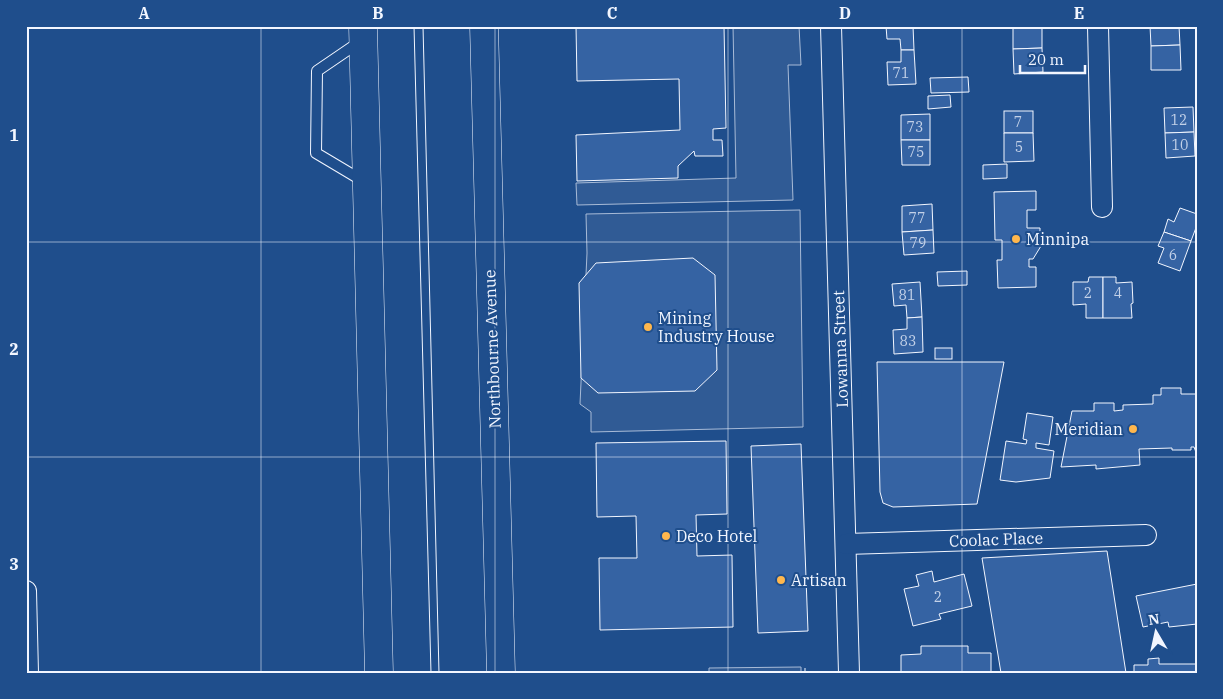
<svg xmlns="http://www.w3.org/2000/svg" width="1223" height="699" font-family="'IBM Plex Serif',serif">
<rect width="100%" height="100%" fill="#1f4e8c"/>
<g fill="#305b95" stroke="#a8bbd7">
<polygon points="733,26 799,26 801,65 788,65 793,200 577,205 576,183 736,178"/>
<polygon points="800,210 803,427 591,432 591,412 580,404 587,253 586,214"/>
<polygon points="801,667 801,673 709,673 709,668"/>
</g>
<g fill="#3563a3" stroke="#f2f6ff">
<polygon points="576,26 724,26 726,128 713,129 713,140 722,140 723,156 695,156 694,151 678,166 678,178 577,181 576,135 680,130 679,79 577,81"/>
<polygon points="886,26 913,26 914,50 901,50 900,39 887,39"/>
<polygon points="1013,26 1042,26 1042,48 1013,49"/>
<polygon points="1150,26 1179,26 1180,45 1151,46"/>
<polygon points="1180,45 1181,70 1151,70 1151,46"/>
<polygon points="1042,48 1043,72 1014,74 1013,49"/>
<polygon points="901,50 914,50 916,84 888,85 887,62 901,62"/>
<polygon points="968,77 969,92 931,93 930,78"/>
<polygon points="950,95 951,107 928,109 928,96"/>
<polygon points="1193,107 1194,132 1165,133 1164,108"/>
<rect x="1004" y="111" width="29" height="22"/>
<polygon points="930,114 930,140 901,140 901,115"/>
<polygon points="1194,132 1195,156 1166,158 1165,133"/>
<polygon points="1004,133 1033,133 1034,161 1004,162"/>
<polygon points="901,140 930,140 930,165 902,165"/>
<polygon points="1007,164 1007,178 983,179 983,165"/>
<polygon points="1036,191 1036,210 1027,210 1027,228 1040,228 1040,238 1037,239 1037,246 1041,246 1033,259 1029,259 1029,267 1036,267 1036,287 998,288 997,260 1002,260 1002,240 995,240 994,192"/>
<polygon points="932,204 933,230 902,232 902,206"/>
<polygon points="1180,208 1197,214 1197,225 1191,241 1164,232 1168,219 1174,222"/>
<polygon points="933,230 934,253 904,255 902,232"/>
<polygon points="1164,232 1191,241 1180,271 1158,263 1164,248 1158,246"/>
<polygon points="693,258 715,275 717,370 695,391 598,393 581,378 579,283 596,263"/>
<polygon points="967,271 967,285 938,286 937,272"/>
<polygon points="1089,277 1103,277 1103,318 1086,318 1086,304 1073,305 1073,282 1088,282"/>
<polygon points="1103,277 1116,277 1116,283 1132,282 1133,303 1131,304 1132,318 1103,318"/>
<polygon points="920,282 922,317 907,318 906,305 894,306 892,284"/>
<polygon points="922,317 923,352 894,354 893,330 907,329 907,318"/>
<rect x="935" y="348" width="17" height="11"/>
<polygon points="877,362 1004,362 977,504 893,507 883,503 880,492"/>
<polygon points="1161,388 1181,388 1181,394 1197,394 1197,455 1194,447 1191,447 1191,450 1172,450 1172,448 1139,449 1140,465 1096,469 1096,465 1061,467 1072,411 1094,411 1094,403 1114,403 1114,411 1123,410 1123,405 1153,404 1153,395 1161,395"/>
<polygon points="1027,413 1053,417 1049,445 1036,443 1036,448 1054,451 1050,478 1016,482 1000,480 1006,441 1026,444 1027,440 1023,439"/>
<polygon points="726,441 727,514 696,515 697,556 732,555 733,627 600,630 599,558 637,558 636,516 597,517 596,443"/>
<polygon points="801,444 808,631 758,633 751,446"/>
<polygon points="1107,551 1126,673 1001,673 982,558"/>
<polygon points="932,571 934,582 964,574 972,606 939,614 941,619 913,626 904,589 919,586 916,575"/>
<polygon points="1197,584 1197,624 1169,627 1168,622 1143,627 1136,596"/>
<polygon points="921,646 968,646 968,653 991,653 991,673 901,673 901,655 921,654"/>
<polygon points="1159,658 1159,664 1197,664 1197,673 1134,673 1134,665 1148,665 1148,659"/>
</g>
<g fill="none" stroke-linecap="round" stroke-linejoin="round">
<defs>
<polyline id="lane" points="361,41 317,71 316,153 363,181"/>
<g id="street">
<polyline points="831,26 849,673"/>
<polyline points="1098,26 1102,207"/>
<polyline points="846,544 1146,535"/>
<polyline points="26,591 28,673"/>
</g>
<g id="highway">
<polyline points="363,26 379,673"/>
<polyline points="484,26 501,673"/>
</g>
</defs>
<use href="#lane" stroke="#f2f6ff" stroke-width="12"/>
<use href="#street" stroke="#f2f6ff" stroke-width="22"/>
<use href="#highway" stroke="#f2f6ff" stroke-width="29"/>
<use href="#lane" stroke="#1f4e8c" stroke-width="10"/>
<use href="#street" stroke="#1f4e8c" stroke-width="20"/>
<use href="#highway" stroke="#1f4e8c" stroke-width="28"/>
<g stroke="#f2f6ff" stroke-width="1">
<polyline points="414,26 431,673"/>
<polyline points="423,26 439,673"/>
</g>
<polyline stroke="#f2f6ff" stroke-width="1" stroke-dasharray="6 2.5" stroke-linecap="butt" points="805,668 805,673"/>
</g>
<path fill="none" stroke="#f2f6ff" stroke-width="1" stroke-opacity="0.55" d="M261,26v647M495,26v647M728,26v647M962,26v647M26,242h1171M26,457h1171"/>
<g fill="#ffb74d" stroke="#1f4e8c" stroke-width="2">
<circle cx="1016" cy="239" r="5"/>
<circle cx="648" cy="327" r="5"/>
<circle cx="1133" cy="429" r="5"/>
<circle cx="666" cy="536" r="5"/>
<circle cx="781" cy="580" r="5"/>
</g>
<g text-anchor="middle" stroke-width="4" stroke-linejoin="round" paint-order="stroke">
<g font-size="14" fill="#c3d1e8">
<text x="901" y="78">71</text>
<text x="1179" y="125">12</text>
<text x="1018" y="127">7</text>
<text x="915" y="132">73</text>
<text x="1180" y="150">10</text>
<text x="1019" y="152">5</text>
<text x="916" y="157">75</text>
<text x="917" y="223">77</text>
<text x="918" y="248">79</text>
<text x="1173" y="260">6</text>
<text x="1088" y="298">2</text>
<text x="1118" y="298">4</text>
<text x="907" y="300">81</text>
<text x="908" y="346">83</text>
<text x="938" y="602">2</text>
</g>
<g font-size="16" fill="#f2f6ff" stroke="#1f4e8c" text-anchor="start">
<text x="1026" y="245">Minnipa</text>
<text x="658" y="324">Mining<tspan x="658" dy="18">Industry House</tspan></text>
<text x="1123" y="435" text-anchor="end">Meridian</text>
<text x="676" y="542">Deco Hotel</text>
<text x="791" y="586">Artisan</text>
</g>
<g font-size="16" fill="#f2f6ff" stroke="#1f4e8c">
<text transform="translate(492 349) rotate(-92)" y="6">Northbourne Avenue</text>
<text transform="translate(840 349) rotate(-92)" y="6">Lowanna Street</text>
<text transform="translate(996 539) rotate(-2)" y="6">Coolac Place</text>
</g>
</g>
<rect width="1223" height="699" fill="none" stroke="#1f4e8c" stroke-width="55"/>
<g transform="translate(1156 632) rotate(351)" stroke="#1f4e8c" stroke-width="4" paint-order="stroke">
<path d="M0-4L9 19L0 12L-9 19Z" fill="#f2f6ff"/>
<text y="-8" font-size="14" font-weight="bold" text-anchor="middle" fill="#f2f6ff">N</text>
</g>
<path d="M1020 65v8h65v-8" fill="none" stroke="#f2f6ff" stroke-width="2.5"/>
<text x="1028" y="65" font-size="15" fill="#f2f6ff" stroke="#1f4e8c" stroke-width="4" paint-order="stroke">20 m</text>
<rect x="28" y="28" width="1168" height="644" fill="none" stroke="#f2f6ff" stroke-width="2"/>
<g font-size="16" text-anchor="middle" font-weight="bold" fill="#f2f6ff">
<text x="144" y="19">A</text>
<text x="378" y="19">B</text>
<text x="612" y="19">C</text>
<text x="845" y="19">D</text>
<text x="1079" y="19">E</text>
<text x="14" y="141">1</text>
<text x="14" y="355">2</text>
<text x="14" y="570">3</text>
</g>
</svg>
